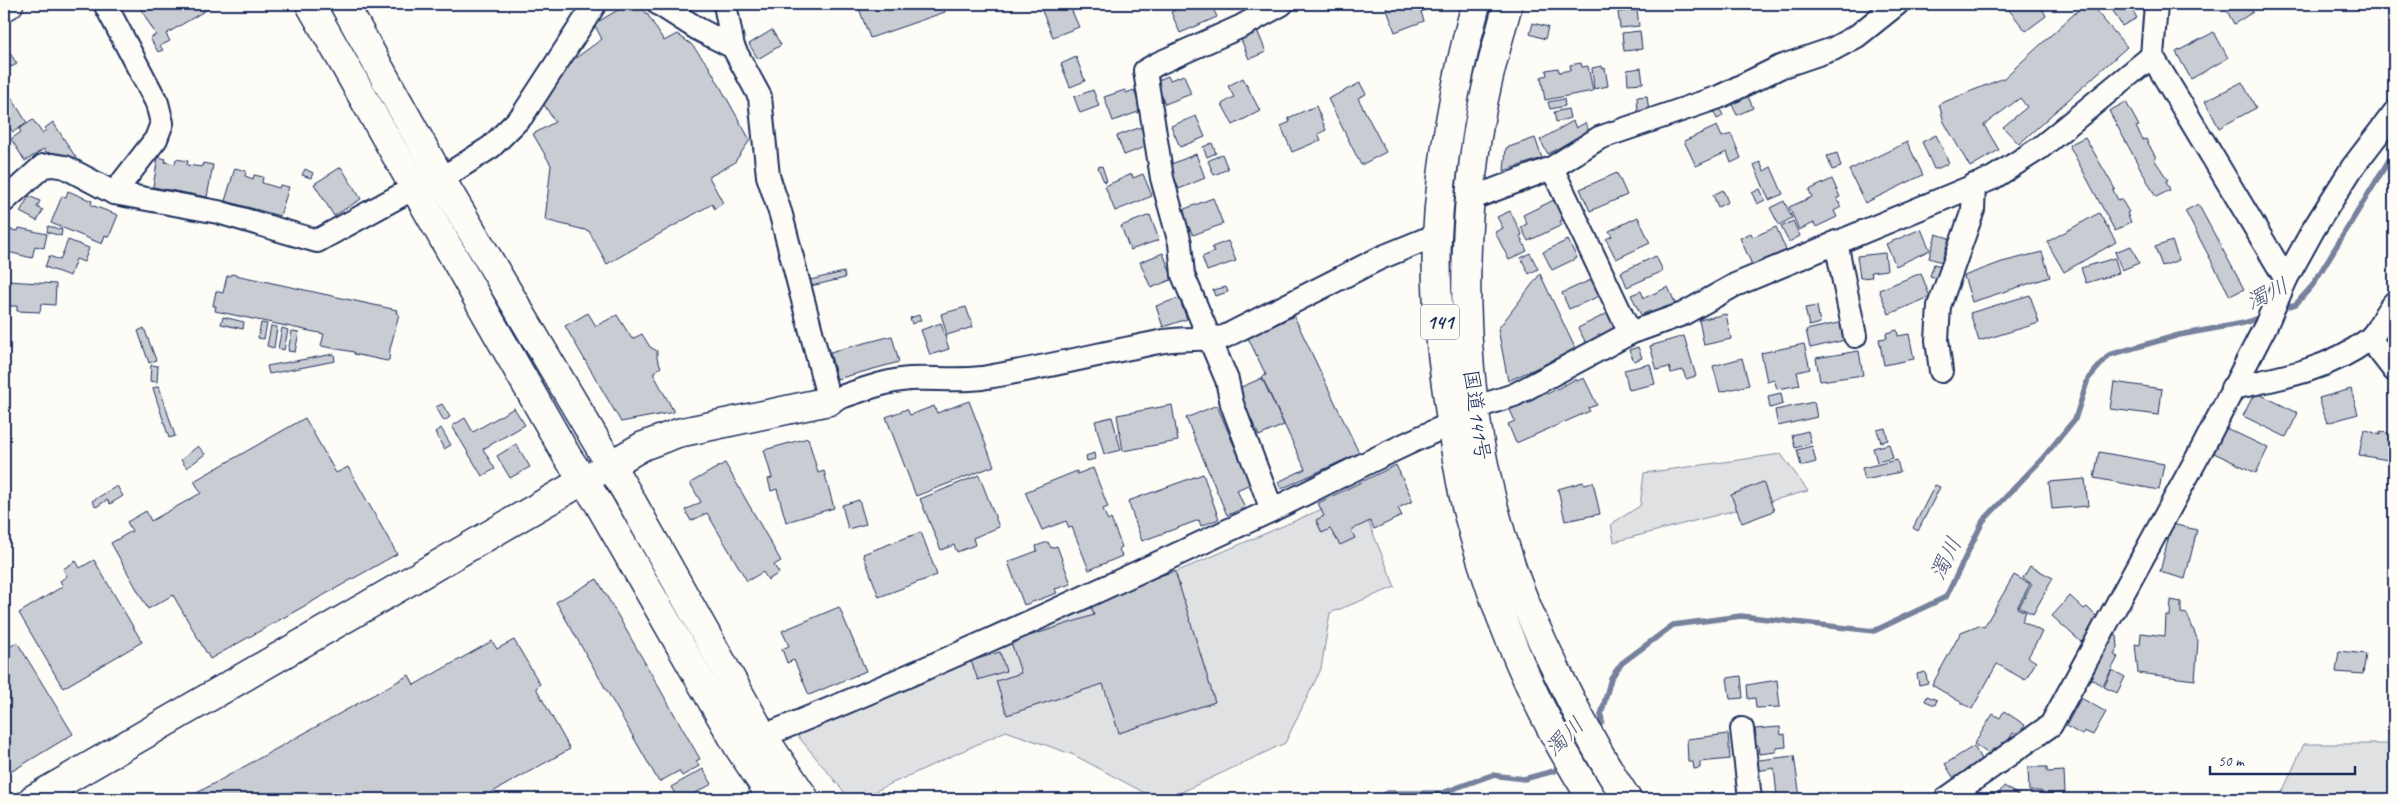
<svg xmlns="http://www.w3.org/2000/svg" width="2398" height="803" font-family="Caveat,'Klee One',sans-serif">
<rect width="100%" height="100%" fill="#fdfcf7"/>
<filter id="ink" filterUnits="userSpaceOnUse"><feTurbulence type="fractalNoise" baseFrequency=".02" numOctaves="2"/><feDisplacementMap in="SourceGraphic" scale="10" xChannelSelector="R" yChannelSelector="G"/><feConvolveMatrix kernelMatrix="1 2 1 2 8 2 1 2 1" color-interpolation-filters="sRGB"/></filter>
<g filter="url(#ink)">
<g fill="#e0e1e3" stroke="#7e88a0">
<polygon points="1781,454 1808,491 1614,542 1611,524 1640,506 1644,473"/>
<polygon points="1357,494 1395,587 1330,613 1321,669 1285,743 1167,799 1156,799 1074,755 1006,731 858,799 850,799 797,735"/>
<polygon points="2304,744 2394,744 2394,799 2279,799"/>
</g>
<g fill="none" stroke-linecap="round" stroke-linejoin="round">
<g stroke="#76819c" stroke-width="5.5">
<polyline points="2279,310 2296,304 2312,286 2394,152"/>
<polyline points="1594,730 1602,722 1601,715 1611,678 1622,663 1673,625 1741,616 1874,631 1946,597 1983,521 2042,459 2075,419 2088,379 2109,355 2179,335 2244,323 2263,316"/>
<polyline points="1376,799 1387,793 1442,793 1492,775 1524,779 1554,771 1562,764"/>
</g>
</g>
<g fill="#c9ccd3" stroke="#1b2f5e">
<polygon points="138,4 216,4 166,34 170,41 160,46 163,50 158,52 150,38 156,35"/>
<polygon points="628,4 638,4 648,15 664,41 677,34 691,44 708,65 750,140 734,163 709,177 723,203 715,209 712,204 607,264 589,231 545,220 551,165 533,134 555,122 543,103 570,62 602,39 594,24"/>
<polygon points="866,4 943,4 945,12 870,38 858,6"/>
<polygon points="1039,4 1083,4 1071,9 1079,27 1053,37"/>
<polygon points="1189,4 1211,4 1217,17 1180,33 1171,12"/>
<polygon points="1395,4 1424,4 1426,10 1421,12 1424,21 1395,32 1386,7"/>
<polygon points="2004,4 2040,4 2046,16 2026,31"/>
<polygon points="2085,4 2090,4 2127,47 2019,144 2003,127 2027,107 2020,98 1984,125 1999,150 1970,167 1944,122 1939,104 2004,78"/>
<polygon points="2109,4 2129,4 2137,18 2122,26"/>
<polygon points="2240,4 2248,4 2253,12 2234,24 2227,11"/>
<polygon points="1637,10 1639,26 1620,28 1618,12"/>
<polygon points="1533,23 1548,27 1545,39 1530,34"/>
<polygon points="772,30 781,45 758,59 749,44"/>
<polygon points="1257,30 1266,52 1249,59 1240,37"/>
<polygon points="1640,31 1642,49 1624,51 1622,33"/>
<polygon points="2214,32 2228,58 2191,79 2176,52"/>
<polygon points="4,44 17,64 11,67 6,59 4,60"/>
<polygon points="1076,57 1085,81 1070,87 1061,64"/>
<polygon points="1581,63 1582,67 1588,66 1593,91 1545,100 1541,77 1547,75 1546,70 1558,68 1559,72 1571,70 1570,65"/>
<polygon points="1602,66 1603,69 1605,68 1608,86 1594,89 1592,68"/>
<polygon points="1641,68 1643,83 1628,84 1627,70"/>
<polygon points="1184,75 1191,94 1165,104 1156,81 1168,76 1170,80"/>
<polygon points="1243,78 1260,111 1233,125 1222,104 1234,97 1228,86"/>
<polygon points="2242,82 2256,108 2219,128 2205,101"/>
<polygon points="1360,83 1366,94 1358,98 1386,152 1361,165 1328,99"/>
<polygon points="1093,90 1099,106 1080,113 1074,97"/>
<polygon points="1125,90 1126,93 1134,90 1141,111 1113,121 1104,97"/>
<polygon points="1747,94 1753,108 1737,115 1730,101"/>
<polygon points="4,95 6,98 10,95 27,123 13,132 10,128 5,131 4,129"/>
<polygon points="1647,96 1649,112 1638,113 1637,97"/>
<polygon points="1564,99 1565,106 1550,109 1548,102"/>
<polygon points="2126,102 2139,126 2136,127 2143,140 2146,139 2156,158 2154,159 2168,180 2166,181 2170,190 2156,197 2109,111"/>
<polygon points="1316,106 1326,130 1318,134 1321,140 1292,152 1281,126 1290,122 1288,118"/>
<polygon points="1719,106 1723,116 1717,119 1712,108"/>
<polygon points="1568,109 1570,118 1556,122 1554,112"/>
<polygon points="1196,116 1205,137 1180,147 1171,126"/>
<polygon points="33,120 42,133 46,130 45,128 53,122 82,167 46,152 44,149 25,161 11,139 21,132 19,129"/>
<polygon points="1573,121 1576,128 1585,123 1590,132 1581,137 1581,135 1548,154 1540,140"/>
<polygon points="1717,126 1722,137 1731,134 1741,158 1731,163 1727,152 1696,166 1684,141"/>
<polygon points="1141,127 1148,146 1124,155 1117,136"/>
<polygon points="1936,135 1949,163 1937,169 1934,169 1922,142"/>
<polygon points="2085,137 2115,189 2113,190 2118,200 2121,199 2129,212 2127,213 2131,222 2115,231 2069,145"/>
<polygon points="1535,138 1542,158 1504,171 1506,148"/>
<polygon points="1907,142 1923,175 1865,203 1849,170"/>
<polygon points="1212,143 1216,153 1207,157 1203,147"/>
<polygon points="1837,153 1841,167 1832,170 1827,156"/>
<polygon points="1196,154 1205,178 1179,189 1169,165"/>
<polygon points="1222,154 1228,169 1214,175 1208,161"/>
<polygon points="158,157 166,159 165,162 175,164 176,159 188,161 187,165 202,167 203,163 213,165 207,197 153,187"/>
<polygon points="1760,162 1764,171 1771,167 1783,194 1769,200 1754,165"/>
<polygon points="1102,166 1107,181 1104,182 1098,167"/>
<polygon points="341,167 361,199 334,216 314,184"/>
<polygon points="235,168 246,171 245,176 253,179 254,175 263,177 262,183 279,188 280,185 289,187 280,216 225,201"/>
<polygon points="305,169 313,173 311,178 302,175"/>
<polygon points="1617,173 1627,195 1590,211 1580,189"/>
<polygon points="1132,174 1133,178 1143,174 1152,196 1115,211 1105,186"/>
<polygon points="1832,179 1840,197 1837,198 1841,207 1834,211 1837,217 1816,227 1814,223 1799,230 1789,207 1812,197 1809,190"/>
<polygon points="1760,189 1765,200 1757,204 1752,193"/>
<polygon points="1723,190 1728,202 1718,207 1713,195"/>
<polygon points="68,191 92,201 91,205 118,215 109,237 105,235 102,244 51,223 62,196 66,197"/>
<polygon points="29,196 40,201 37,207 43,210 37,221 20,212"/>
<polygon points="1213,198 1223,224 1193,235 1189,227 1186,228 1182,210"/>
<polygon points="1558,198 1568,217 1560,221 1562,225 1528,241 1521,227 1527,224 1523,215"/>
<polygon points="1784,201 1792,218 1779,225 1770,208"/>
<polygon points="2198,204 2244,289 2230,296 2185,211"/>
<polygon points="1510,211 1522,235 1520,236 1527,251 1509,260 1495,232 1503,228 1497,217"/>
<polygon points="2099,213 2116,242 2064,272 2047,242"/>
<polygon points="1150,215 1159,240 1130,250 1121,226"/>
<polygon points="1638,217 1650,243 1616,259 1606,239 1612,236 1609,231"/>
<polygon points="1793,221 1800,236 1789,242 1781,227"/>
<polygon points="48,226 62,230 61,236 47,232"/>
<polygon points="1776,227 1787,252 1753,267 1740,238 1751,233 1753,237"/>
<polygon points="19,228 47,234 44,248 35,246 32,258 4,251 6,229 18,231"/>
<polygon points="1921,229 1930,250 1896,266 1886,244"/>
<polygon points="1936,234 1949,238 1942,262 1929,258"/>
<polygon points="68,240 89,248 84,262 76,259 70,276 45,267 49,256 60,260"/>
<polygon points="1568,240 1577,258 1552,270 1543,252"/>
<polygon points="1228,241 1236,261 1207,271 1202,257 1214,252 1212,247"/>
<polygon points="2172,241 2179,260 2162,266 2155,247"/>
<polygon points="2131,246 2139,263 2122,270 2115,252"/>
<polygon points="2042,252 2050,277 1972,302 1964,276 2002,262"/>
<polygon points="1163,253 1173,279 1151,288 1140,262"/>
<polygon points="1530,253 1538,269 1529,274 1521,258"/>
<polygon points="1885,253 1887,270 1871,272 1872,277 1860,278 1857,256"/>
<polygon points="1656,256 1663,271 1627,287 1621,272"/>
<polygon points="2115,258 2119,273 2086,283 2081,268"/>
<polygon points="1934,264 1941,266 1937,278 1930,276"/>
<polygon points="844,272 845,278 811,286 810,280"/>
<polygon points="1921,273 1930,297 1889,314 1879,290"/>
<polygon points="231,274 397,310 396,313 399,314 390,349 389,360 387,361 354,354 354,352 321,346 324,334 215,311 216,306 213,306 216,291 223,293 227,276 230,276"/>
<polygon points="1540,274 1576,350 1508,381 1498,329"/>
<polygon points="1595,278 1602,295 1569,309 1562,293"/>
<polygon points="7,281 56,284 55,305 41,304 40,312 17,311 17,306 5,306"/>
<polygon points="1226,287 1228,292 1215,296 1213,290"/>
<polygon points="1668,287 1676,305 1652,316 1650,311 1641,315 1631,295 1641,291 1644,298"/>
<polygon points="2030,295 2039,323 1979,341 1970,313"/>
<polygon points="1179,298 1187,319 1163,327 1156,306"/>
<polygon points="1817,306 1820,323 1809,326 1805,308"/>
<polygon points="966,307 973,327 947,335 941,314"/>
<polygon points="1610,312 1618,328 1586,343 1578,328"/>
<polygon points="588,313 596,326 617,315 632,339 642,334 650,347 657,351 657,358 661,367 653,373 674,412 621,422 565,326"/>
<polygon points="1726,314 1731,339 1704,345 1699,320"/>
<polygon points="919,315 921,320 912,324 910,318"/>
<polygon points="1294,316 1359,453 1281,489 1278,482 1305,469 1262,377 1266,375 1248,338"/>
<polygon points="223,317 244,322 243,329 221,324"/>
<polygon points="1847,321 1850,339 1810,348 1806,330"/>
<polygon points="261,323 267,324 264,339 258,338"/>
<polygon points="941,323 949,349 930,355 921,330"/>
<polygon points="271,326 277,327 274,348 267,346"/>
<polygon points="144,328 156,360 149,363 138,331"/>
<polygon points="282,328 288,330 284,350 278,348"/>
<polygon points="1897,330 1898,336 1909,334 1914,359 1884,365 1879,339 1887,338 1886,333"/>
<polygon points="292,331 299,332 295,352 288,351"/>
<polygon points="892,336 899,362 837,379 830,352"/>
<polygon points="1684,336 1696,376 1686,379 1683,370 1671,373 1669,367 1657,370 1650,346"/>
<polygon points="1804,344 1810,369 1797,372 1800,385 1777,389 1774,379 1767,381 1761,353"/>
<polygon points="1638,347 1642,358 1634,361 1629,350"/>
<polygon points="1859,351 1863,375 1820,381 1816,358"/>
<polygon points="334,354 335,361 269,374 267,366"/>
<polygon points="1742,358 1749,385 1720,392 1713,366"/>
<polygon points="1650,364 1655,384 1629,390 1624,370"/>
<polygon points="151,365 158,366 157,382 150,381"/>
<polygon points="1262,378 1284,425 1259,436 1237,389"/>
<polygon points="1584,378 1597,405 1588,408 1590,411 1516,443 1508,424 1515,421 1510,410 1526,401 1527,403 1532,401 1531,398 1546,391 1547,394 1576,379 1577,381"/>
<polygon points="2114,382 2162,389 2159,415 2110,409"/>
<polygon points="159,386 175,436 169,438 153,388"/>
<polygon points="2351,389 2358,414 2327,423 2319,398"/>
<polygon points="2255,392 2298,413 2286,437 2243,416"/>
<polygon points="1781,393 1783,404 1770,408 1768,396"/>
<polygon points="969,401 994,466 916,496 886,417 907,409 910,415 934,406 937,413"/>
<polygon points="1814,402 1817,417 1778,426 1775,410"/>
<polygon points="442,404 450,417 444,421 436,407"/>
<polygon points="1172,405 1178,441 1123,451 1117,415"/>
<polygon points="1217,405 1250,484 1237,490 1245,508 1227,515 1186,418"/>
<polygon points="514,408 525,425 483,449 495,469 482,476 452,426 465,418 473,432"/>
<polygon points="1112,417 1121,450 1104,454 1095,421"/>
<polygon points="305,418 336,473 348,467 397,554 210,659 173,595 148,609 111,543 132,531 127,522 146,511 151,521 201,493 194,481"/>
<polygon points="441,428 451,445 444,449 435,432"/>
<polygon points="1885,428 1888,440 1881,442 1877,430"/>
<polygon points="2226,428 2268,448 2256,473 2214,453"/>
<polygon points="2364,429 2380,435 2380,432 2394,434 2394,461 2359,455"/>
<polygon points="1808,431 1811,443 1795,448 1792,435"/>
<polygon points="808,438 818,473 824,471 834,508 786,522 777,489 771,491 768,479 772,478 764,450"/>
<polygon points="516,444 530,467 510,478 497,456"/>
<polygon points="1889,444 1893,458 1877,462 1873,448"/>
<polygon points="198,446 205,454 187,468 181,460"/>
<polygon points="1812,446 1816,462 1801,466 1797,450"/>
<polygon points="2099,452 2164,464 2159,490 2094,478"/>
<polygon points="1094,453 1095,459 1087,461 1086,456"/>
<polygon points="1897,460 1900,472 1865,480 1862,468"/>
<polygon points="725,463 781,561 774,565 779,573 768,580 763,572 747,581 707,513 691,521 685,510 701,502 690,483"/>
<polygon points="1396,465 1413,501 1398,508 1402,516 1374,529 1370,521 1351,530 1355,538 1340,545 1330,529 1322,533 1316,520 1324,516 1318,503"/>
<polygon points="1093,468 1108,507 1103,509 1108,521 1111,519 1122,547 1119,549 1122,556 1089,570 1072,527 1069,528 1066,521 1042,530 1025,492 1077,471 1077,474"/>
<polygon points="1203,474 1219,519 1201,526 1199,520 1142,541 1128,501"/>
<polygon points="979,475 999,527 973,538 975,545 957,552 954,545 941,550 920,499"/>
<polygon points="2085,479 2088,506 2052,509 2049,482"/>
<polygon points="1583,482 1584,484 1593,482 1600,514 1565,521 1558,489"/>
<polygon points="1763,482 1774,511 1742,523 1731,495"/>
<polygon points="1935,485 1940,487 1918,531 1913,528"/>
<polygon points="117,486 123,496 110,504 107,500 96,507 92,501"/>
<polygon points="859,500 866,524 848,529 842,505"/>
<polygon points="2172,524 2197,530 2185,579 2160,572"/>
<polygon points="921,532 937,575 879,597 863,554"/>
<polygon points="1048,542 1051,548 1057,546 1071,584 1055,589 1057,593 1024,605 1008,562 1037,551 1036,546"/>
<polygon points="94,560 142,642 63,688 19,613 63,586 60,581 67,576 63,569 76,561 80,568"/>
<polygon points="2030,566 2053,578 2033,614 2019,607 2032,584 2023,578"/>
<polygon points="1175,571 1215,702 1119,733 1103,684 1007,715 996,681 1021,673 1011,642 1094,615 1089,599"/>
<polygon points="2014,575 2030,584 2017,608 2026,612 2022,621 2042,632 2028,657 2036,662 2025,680 1997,664 1972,709 1932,685 1961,632 1979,625 1984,627"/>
<polygon points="597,579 700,759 696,761 699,766 682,776 679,771 659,782 556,602"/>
<polygon points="2070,596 2084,609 2087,607 2100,620 2081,642 2052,616"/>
<polygon points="2171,600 2181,602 2181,613 2187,614 2198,641 2195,680 2138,673 2135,644 2140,645 2141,633 2165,636 2166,616 2170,616"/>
<polygon points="839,607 866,671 809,695 794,660 787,663 782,649 789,646 782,631"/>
<polygon points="2112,634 2117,636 2118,647 2114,655 2118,657 2103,686 2089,678"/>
<polygon points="514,640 540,684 536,688 570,749 480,799 186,799 409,675 414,685 492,641 497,649"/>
<polygon points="17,642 73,734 4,776 4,651"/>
<polygon points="2339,651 2366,654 2363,674 2336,672"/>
<polygon points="1000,652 1006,671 978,680 971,661"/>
<polygon points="2112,670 2125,677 2117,693 2104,687"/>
<polygon points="1925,672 1928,683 1919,685 1917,674"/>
<polygon points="1741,676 1743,698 1730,699 1727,678"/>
<polygon points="1777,680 1780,707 1756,708 1755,698 1748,699 1747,685"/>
<polygon points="1927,696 1937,700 1935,705 1925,701"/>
<polygon points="2081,698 2106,712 2093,735 2084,731 2082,735 2066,726"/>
<polygon points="2004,711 2025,725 2018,736 2013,733 2006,744 2003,742 1997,751 1993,749 1989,754 1974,744 1993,714 2000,718"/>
<polygon points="1780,727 1781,735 1785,734 1786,747 1776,748 1776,752 1759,754 1758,745 1753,745 1752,737 1756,737 1755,729"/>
<polygon points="1728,734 1730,759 1700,762 1700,768 1694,769 1693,762 1688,762 1687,739"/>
<polygon points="1974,746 1984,765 1956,782 1945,764"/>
<polygon points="1794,756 1800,797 1798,799 1766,799 1766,797 1777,796 1774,768 1757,771 1750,761"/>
<polygon points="2028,767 2047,767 2047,772 2064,771 2065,793 2042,794 2041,791 2029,791"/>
<polygon points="703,769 712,784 684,799 678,799 671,787"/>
<polygon points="2004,786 2018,795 2015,799 1995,799"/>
</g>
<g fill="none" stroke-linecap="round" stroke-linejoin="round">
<defs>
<g id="street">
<polyline points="105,4 157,103 162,123 156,139 114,193"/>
<path d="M659,4l39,25 35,18 27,50 8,79 13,39 48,186c26,-8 53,-20 81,-22 24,-1 48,2 72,-1 61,-10 121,-25 182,-37 21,-3 40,-1 60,-4l156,-79 44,-18h13"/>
<polyline points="725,4 733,47"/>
<polyline points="2156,4 2152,56 2286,279"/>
<polyline points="1552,168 1630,333"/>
<polyline points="441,179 491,147 522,116 595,4"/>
<polyline points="1470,199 1552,168 1599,138 1719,97 1780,67 1833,49 1857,36 1897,4"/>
<polyline points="4,201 43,166 53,165 65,167 114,193 218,212 317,241 416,187"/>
<polyline points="1836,242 1855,336"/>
<polyline points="2370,339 2394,370"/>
<polyline points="1941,371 1937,340 1939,306 1973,210 1974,185"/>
<path d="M2232,388c48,-10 96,-18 136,-48 12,-9 15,-27 26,-37"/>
<polyline points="1474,408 1514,395 1630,333 1683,314 1735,285 1993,178 2040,148 2152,56"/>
<polyline points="1272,510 1232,404 1227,380 1183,275 1180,243 1162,178 1145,71 1157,64 1242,26 1282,4"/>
<polyline points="1742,729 1750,799"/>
<path d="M763,736c172,-68 339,-147 507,-225 60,-29 119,-61 181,-87"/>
<polyline points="1946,799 2051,725 2203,447 2266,325 2286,279 2313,230 2352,168 2394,113"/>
</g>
<g id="secondary">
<polyline points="310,4 567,456 599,504 739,748 773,799"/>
<polyline points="344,4 441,179 627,493 763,736 805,799"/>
<polyline points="4,7 9,4"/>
<polyline points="33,799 643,446 678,433 829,401"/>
</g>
<g id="highway">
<path d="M1476,4c-21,77 -35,154 -39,233 -2,54 3,109 11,162 5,37 10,75 19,111 27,103 68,199 125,289"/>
<path d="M1508,4c-14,51 -28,102 -34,155 -17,138 -7,280 39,412 13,37 30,72 47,107 20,41 42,83 67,121"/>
</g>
</defs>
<use href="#street" stroke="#1b2f5e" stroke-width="26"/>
<use href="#secondary" stroke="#1b2f5e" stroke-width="31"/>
<use href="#highway" stroke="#1b2f5e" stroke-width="31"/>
<use href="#street" stroke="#fdfcf7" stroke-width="22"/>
<use href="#secondary" stroke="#fdfcf7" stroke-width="28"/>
<use href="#highway" stroke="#fdfcf7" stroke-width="28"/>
</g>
</g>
<g text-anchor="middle" stroke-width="4.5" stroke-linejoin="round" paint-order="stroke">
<rect fill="#fdfcf7" stroke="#5f6c8c" stroke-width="1" x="1421" y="304.5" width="38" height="35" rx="4"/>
<g font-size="20" font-weight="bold" fill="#1b2f5e">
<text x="1440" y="329">141</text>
</g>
<g font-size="21" fill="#1b2f5e" stroke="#fdfcf7">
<text transform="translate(1477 415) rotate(82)" y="7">国道141号</text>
</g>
<g font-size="22" font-style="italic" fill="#49587d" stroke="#fdfcf7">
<text transform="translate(2267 293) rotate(-26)" y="8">濁川</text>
<text transform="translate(1945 558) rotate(-64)" y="8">濁川</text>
<text transform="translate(1564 736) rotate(-45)" y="8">濁川</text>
</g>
</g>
<rect width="2398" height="803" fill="none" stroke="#fdfcf7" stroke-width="20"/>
<rect x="10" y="10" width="2378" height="783" fill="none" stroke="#1b2f5e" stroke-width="2" filter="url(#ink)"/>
<path d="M2210 766v8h145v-8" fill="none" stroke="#1b2f5e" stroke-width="2.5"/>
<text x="2218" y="766" font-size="15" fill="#1b2f5e" stroke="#fdfcf7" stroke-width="4" paint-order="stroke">50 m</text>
</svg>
